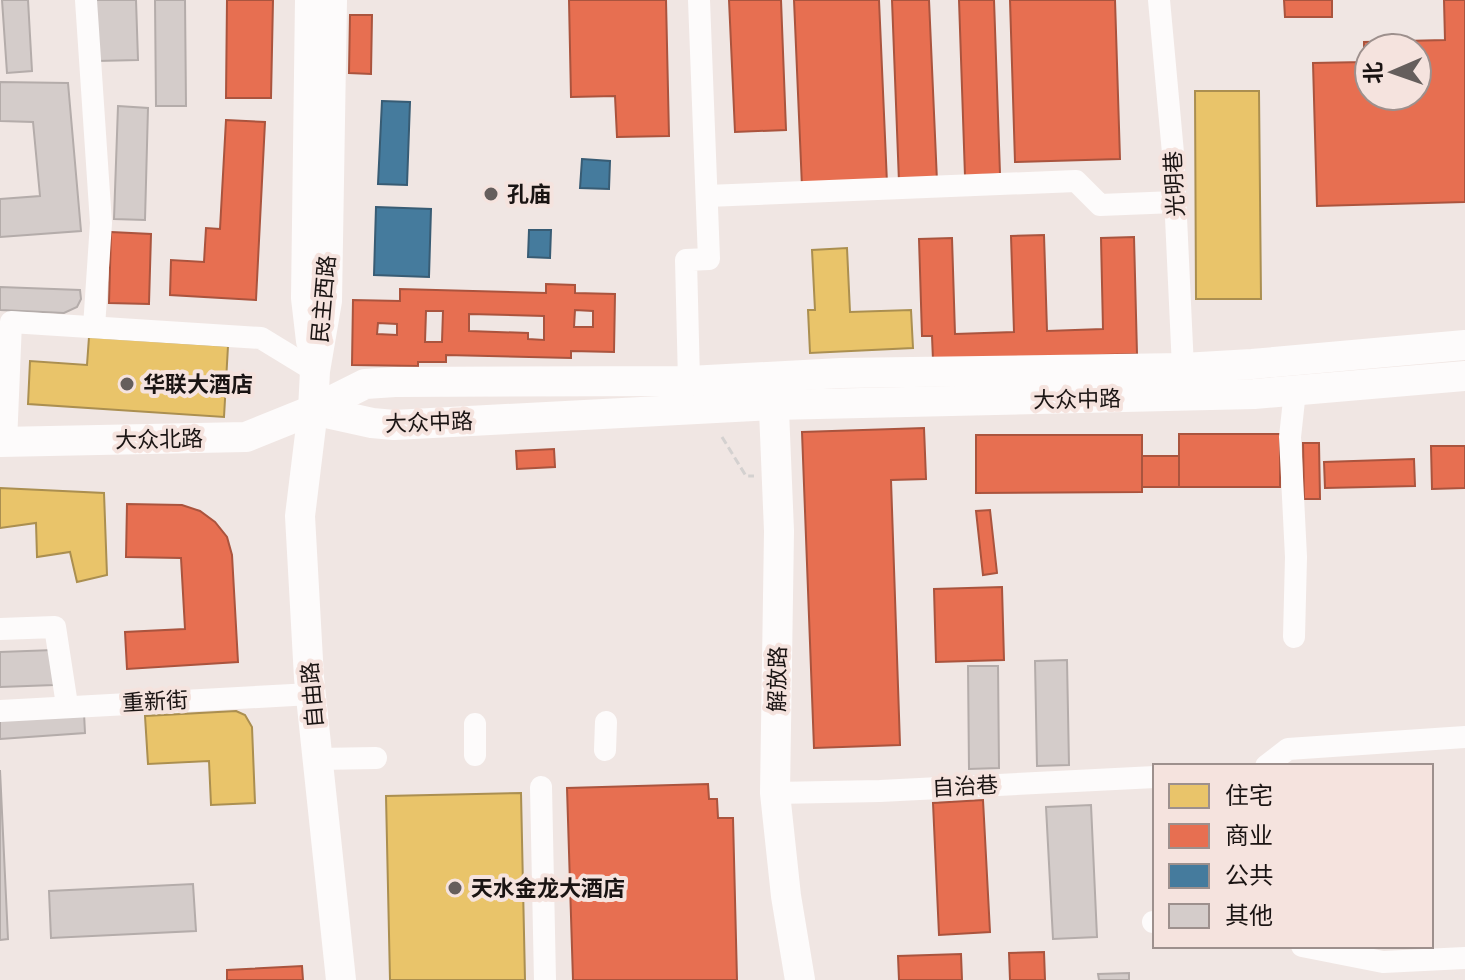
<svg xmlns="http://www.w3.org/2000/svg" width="1465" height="980" font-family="'Roboto Condensed','Noto Sans SC',sans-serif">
<rect width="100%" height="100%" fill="#f0e6e3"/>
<g fill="#e9c46a" stroke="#ab8f50" stroke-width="2">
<polygon points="1195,91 1259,91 1261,299 1196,299"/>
<polygon points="847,248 850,312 911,310 913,348 810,353 808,310 815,310 812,250"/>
<polygon points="89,337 228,346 224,417 28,404 30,361 87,365"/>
<polygon points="0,488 104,493 107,575 77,582 70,552 37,557 36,523 0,528"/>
<polygon points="236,711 245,715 252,727 255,803 211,805 209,761 148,764 145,716"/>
<polygon points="521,793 525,980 390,980 386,796"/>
</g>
<g fill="#e76f51" stroke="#aa543e" stroke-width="2" fill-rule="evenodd">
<polygon points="227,0 273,0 271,98 226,98"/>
<polygon points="569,0 666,0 669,136 617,137 615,96 571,97"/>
<polygon points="729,0 781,0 786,130 735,132"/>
<polygon points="794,0 879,0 887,183 802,187"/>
<polygon points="892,0 929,0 937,181 899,182"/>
<polygon points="959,0 994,0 1000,174 965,176"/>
<polygon points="1010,0 1115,0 1120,159 1015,162"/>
<polygon points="1284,0 1332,0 1332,17 1285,17"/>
<path d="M1444,0h21v202l-148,4 -4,-143 51,-1v-20l81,-2zM1369,48h48v48h-48z"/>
<polygon points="350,15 372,15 371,74 349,73"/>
<polygon points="226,120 265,122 256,300 170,295 171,260 204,262 206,228 220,229"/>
<polygon points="111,232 151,234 149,304 109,303"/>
<polygon points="1044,235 1047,331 1103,329 1101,238 1134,237 1137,354 933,360 932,336 922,336 919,239 952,238 955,334 1014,332 1011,236"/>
<path d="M546,284l29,1v8l40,1 -1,58 -43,-1v7l-125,-3v7h-28v4l-66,-1 1,-65 47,1v-12l146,4zM575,310l18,1v16h-19zM426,311h17l-1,31h-17zM469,314l75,2v24l-16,-1v-6l-59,-2zM378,323l19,1v11l-20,-1z"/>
<polygon points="924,428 926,479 891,480 900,745 814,748 802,432"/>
<rect x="1179" y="434" width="101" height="53"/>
<polygon points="976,435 1142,435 1142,492 976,493"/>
<polygon points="1303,443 1319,443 1320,499 1304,499"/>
<polygon points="1431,446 1465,446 1465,488 1432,489"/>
<polygon points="554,449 555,467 517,469 516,451"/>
<rect x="1142" y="456" width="37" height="31"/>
<polygon points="1414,459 1415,486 1325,488 1324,462"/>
<polygon points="127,504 182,505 200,511 215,522 227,537 232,555 238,662 127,669 125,632 185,629 181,558 126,557"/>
<polygon points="990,510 997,573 983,575 976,511"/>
<polygon points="1002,587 1004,660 936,662 934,589"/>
<polygon points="708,784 709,799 717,799 718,818 733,818 737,980 573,980 567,788"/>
<polygon points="983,800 990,932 939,935 933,803"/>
<polygon points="1044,952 1045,980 1010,980 1009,953"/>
<polygon points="961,954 962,980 899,980 898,956"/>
<polygon points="302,966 303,980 227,980 227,970"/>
</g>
<g fill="#457b9d" stroke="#385c74" stroke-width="2">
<polygon points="382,101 410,102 407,185 378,184"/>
<polygon points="582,159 610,161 609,189 580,188"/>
<polygon points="376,207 431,209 429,277 374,275"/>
<polygon points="529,230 551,230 550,258 528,257"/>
</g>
<g fill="#d4ccca" stroke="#b4acaa" stroke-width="2">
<polygon points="2,0 28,0 32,71 7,73"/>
<polygon points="96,0 136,0 138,60 97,61"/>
<polygon points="155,0 185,0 186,106 156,106"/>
<polygon points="0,82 68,83 81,231 0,237 0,199 40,196 33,122 0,121"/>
<polygon points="118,106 148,108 145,220 114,219"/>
<polygon points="0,287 80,290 81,299 77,307 64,313 0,310"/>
<polygon points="53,650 54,685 0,687 0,652"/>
<polygon points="1067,660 1069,765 1037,766 1035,661"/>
<polygon points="968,666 998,666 999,768 969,769"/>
<polygon points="84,713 85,733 0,739 0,719"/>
<polygon points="0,770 8,939 0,940"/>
<polygon points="1091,805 1097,937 1053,939 1046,807"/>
<polygon points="193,884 196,931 51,938 49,891"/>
<polygon points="1129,973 1129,980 1099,980 1098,974"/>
</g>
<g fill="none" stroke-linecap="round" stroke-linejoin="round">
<polyline stroke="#d4d1d0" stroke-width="3" stroke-dasharray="8 4" stroke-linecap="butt" points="722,437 746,476 754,476"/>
<g stroke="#fdfbfb" stroke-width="22">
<polyline points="86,0 101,223 94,327"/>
<polyline points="1159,0 1173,153 1183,368"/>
<polyline points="707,196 1076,181 1100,205 1175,202"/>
<polyline points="689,381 686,260 709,259 699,0"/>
<polyline points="6,443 11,322 261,338 315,371"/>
<polyline points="0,629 55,627 67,705"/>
<polyline points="1294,637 1296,557 1290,437 1295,391"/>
<polyline points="0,711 311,694"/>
<polyline points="605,750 606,722"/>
<polyline points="475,755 475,724"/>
<polyline points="318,759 376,758"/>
<polyline points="1266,766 1288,749 1465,737"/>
<polyline points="541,787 545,980"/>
<polyline points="775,793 880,791 1155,777"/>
<polyline points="1153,922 1155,922"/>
<polyline points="1302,946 1383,962 1465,958"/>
</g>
<g stroke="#fdfbfb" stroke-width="30">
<polyline points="310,0 306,298 311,341"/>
<polyline points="332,0 327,301 315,371 313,410 300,516 309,678 341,980"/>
<polyline points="773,386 779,531 775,793 786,896 800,980"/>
<polyline points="313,410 372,423 394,425 773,405 1254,394 1465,376"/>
<polyline points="0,442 246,437 313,410 365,384 395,382 689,381 841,373 1183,368 1252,364 1465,345"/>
</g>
</g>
<g fill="#655e5c" stroke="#f5e3de" stroke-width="3">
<circle cx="491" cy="194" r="8"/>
<circle cx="127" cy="384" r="8"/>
<circle cx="455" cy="888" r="8"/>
</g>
<g text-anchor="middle" stroke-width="8" stroke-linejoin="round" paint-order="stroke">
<g font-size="22" fill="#1a1413" stroke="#f5e3de">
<text transform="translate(1174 184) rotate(-93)" y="8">光明巷</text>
<text transform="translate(323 299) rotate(-85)" y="8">民主西路</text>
<text transform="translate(1077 399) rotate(-1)" y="8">大众中路</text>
<text transform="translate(429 422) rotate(-2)" y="8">大众中路</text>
<text transform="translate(159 439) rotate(-1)" y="8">大众北路</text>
<text transform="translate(777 679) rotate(-89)" y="8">解放路</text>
<text transform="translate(312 695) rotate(-95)" y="8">自由路</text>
<text transform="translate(155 701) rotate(-3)" y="8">重新街</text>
<text transform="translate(965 786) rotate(-3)" y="8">自治巷</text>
</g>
<g font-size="22" font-weight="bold" fill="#1a1413" stroke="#f5e3de" text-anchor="start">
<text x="507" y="202">孔庙</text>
<text x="143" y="392">华联大酒店</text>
<text x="471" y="896">天水金龙大酒店</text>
</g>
</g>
<rect x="1153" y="764" width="280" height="184" fill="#f5e3de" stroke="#9d908d" stroke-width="2"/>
<rect x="1169" y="784" width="40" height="24" fill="#e9c46a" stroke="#9d908d" stroke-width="2"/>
<text x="1225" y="804" font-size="24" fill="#1a1413">住宅</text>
<rect x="1169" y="824" width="40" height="24" fill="#e76f51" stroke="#9d908d" stroke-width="2"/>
<text x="1225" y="844" font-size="24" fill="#1a1413">商业</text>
<rect x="1169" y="864" width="40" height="24" fill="#457b9d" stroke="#9d908d" stroke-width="2"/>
<text x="1225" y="884" font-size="24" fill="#1a1413">公共</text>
<rect x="1169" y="904" width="40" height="24" fill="#d4ccca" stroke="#9d908d" stroke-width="2"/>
<text x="1225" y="924" font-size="24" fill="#1a1413">其他</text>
<g transform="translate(1393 72) rotate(268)"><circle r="38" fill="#f5e3de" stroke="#9d908d" stroke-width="2"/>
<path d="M0-6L14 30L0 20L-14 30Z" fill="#655e5c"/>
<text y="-12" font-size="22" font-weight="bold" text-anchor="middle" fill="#1a1413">北</text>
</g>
</svg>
